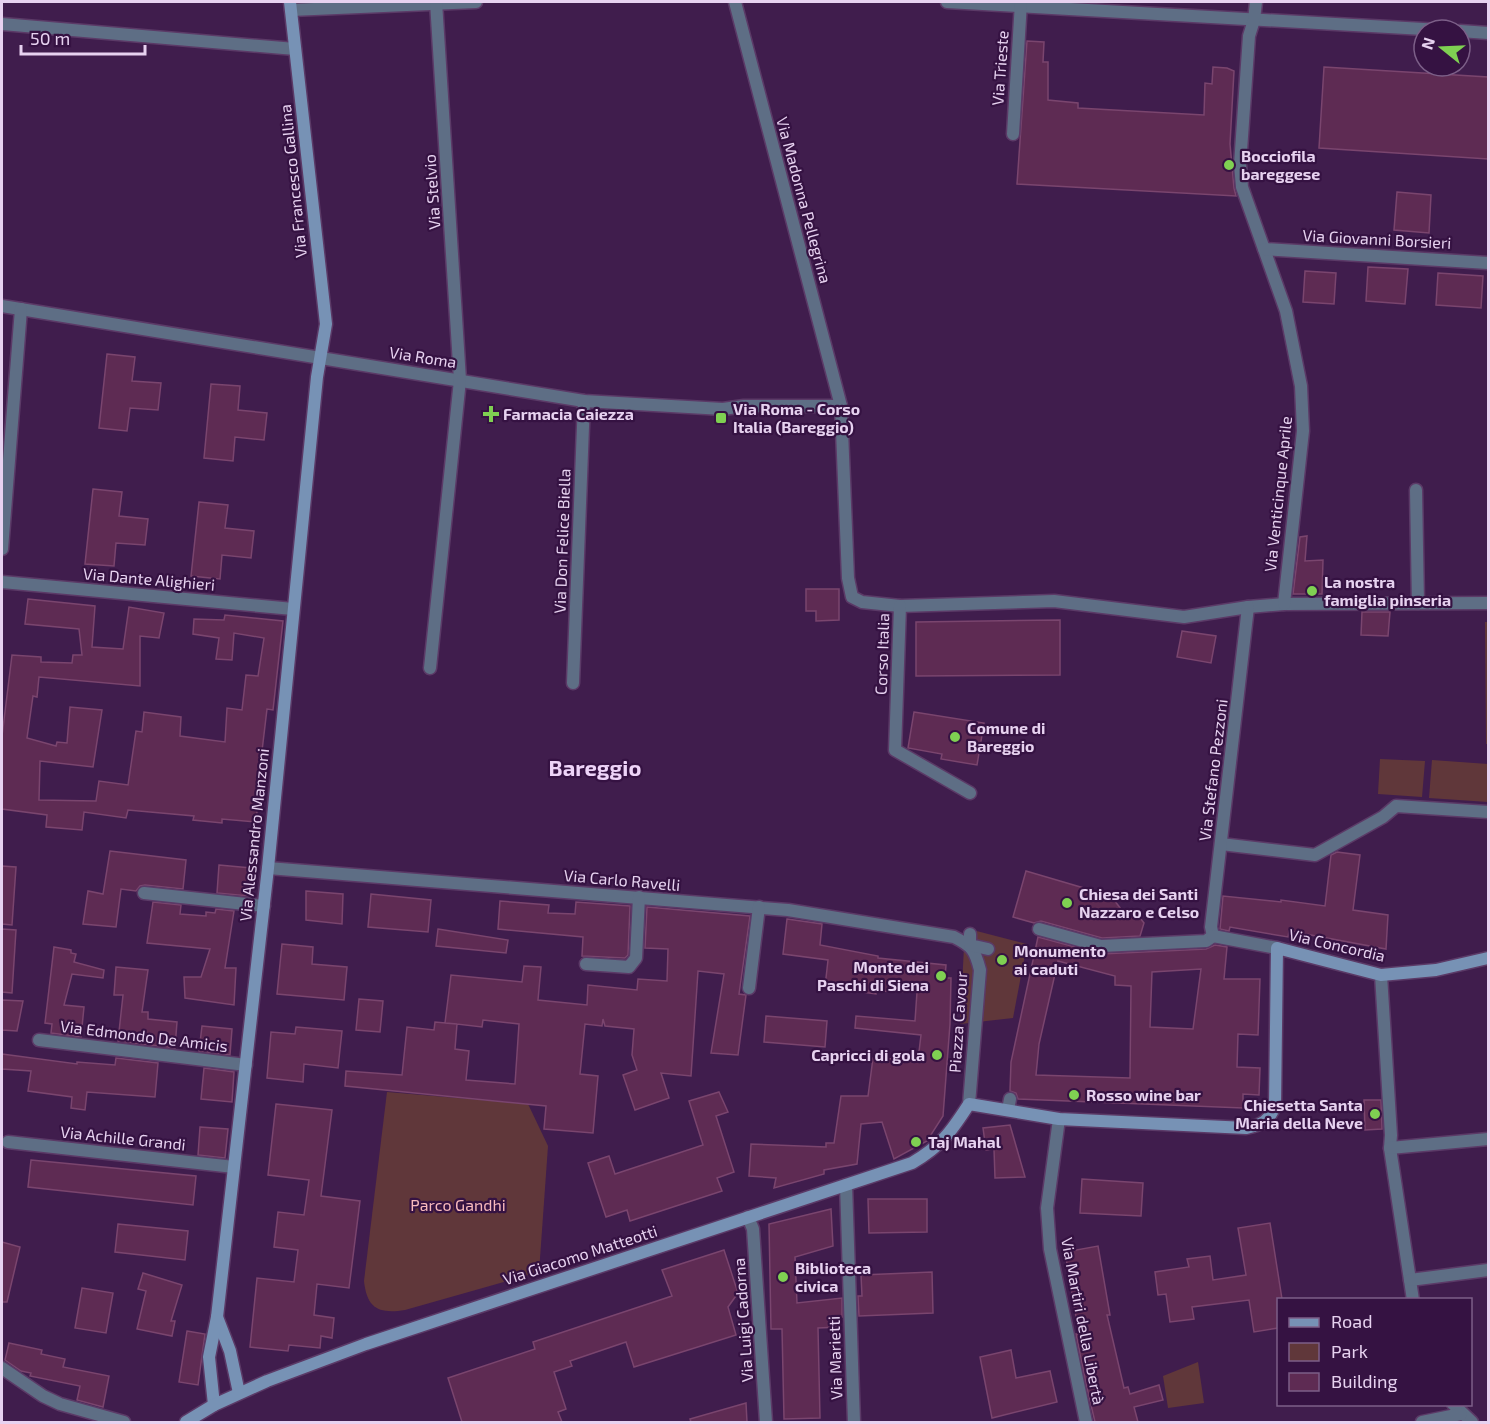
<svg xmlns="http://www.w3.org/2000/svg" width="1490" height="1424" font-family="'Exo 2',sans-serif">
<rect width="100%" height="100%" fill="#401d4d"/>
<g fill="#60373a">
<polygon points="1485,622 1488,622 1488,744 1486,744"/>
<polygon points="1380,759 1425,761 1422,797 1378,794"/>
<polygon points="1432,760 1488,764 1488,802 1429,798"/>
<polygon points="965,928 1027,944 1013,1018 960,1024"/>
<path d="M387,1092l141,12 20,42 -9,126 -134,38c-26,4 -38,-1 -41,-29z"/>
<polygon points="1198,1362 1204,1403 1168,1408 1163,1376"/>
</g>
<g fill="#5e2b53" stroke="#7a456e" stroke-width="1.5" fill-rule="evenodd">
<polygon points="1027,41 1044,42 1043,62 1048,62 1048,100 1078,103 1078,108 1204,115 1205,83 1212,84 1213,67 1227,68 1234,71 1230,144 1234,188 1236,196 1017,184"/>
<polygon points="1324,67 1488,77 1488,159 1319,148"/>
<polygon points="1397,192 1431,195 1429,233 1394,230"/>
<polygon points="1368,267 1408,269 1405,304 1366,301"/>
<polygon points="1305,271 1336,273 1334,304 1303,302"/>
<polygon points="1438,273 1483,276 1481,308 1436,305"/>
<polygon points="107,354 135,357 132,381 161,383 158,410 130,408 127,431 99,428"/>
<polygon points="211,384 240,386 238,410 267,413 264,440 235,437 233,461 204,458"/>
<polygon points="93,489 122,492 119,516 148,519 145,545 116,543 114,566 85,564"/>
<polygon points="199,502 228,505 225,528 254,531 251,558 222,555 220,579 191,576"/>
<polygon points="1307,536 1305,561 1323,560 1322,594 1293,594 1300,537"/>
<polygon points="806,589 839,589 839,620 816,621 816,611 806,611"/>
<polygon points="28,599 95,606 92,647 123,649 129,607 164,613 159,638 140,636 140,686 39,677 37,697 33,696 27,738 56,746 57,742 67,743 70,707 102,710 93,767 40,761 39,800 96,801 99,781 128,785 136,731 142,732 144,712 181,717 180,736 225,742 227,708 242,710 246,675 258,676 264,638 234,633 232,660 216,659 219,638 193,634 194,619 224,620 225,615 283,621 273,710 267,709 262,751 269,751 266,780 260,779 256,822 222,819 222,823 193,820 194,816 128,810 126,818 84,812 82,830 46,827 47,815 2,809 2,736 12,655 41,657 41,662 72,663 73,655 82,655 79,629 25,624"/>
<polygon points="1362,612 1390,612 1388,636 1361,635"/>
<polygon points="1060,620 1060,675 916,676 916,622"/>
<polygon points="1182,631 1216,636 1211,663 1177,657"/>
<polygon points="914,712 984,723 977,765 941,759 942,754 908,748"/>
<polygon points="110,851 186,860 183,889 145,885 140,886 136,891 121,889 116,927 83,924 88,891 103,894"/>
<polygon points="1337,852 1360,855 1353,910 1388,915 1386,949 1289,931 1288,937 1230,927 1229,931 1220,929 1223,896 1281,902 1281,900 1325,906 1331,855"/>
<polygon points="219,865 251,868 249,896 217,893"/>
<polygon points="2,866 16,867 12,925 2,924"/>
<polygon points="1026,871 1111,896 1121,909 1137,914 1144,923 1140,936 1102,938 1041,921 1034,923 1013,917"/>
<polygon points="306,891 343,894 342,924 306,920"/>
<polygon points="371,894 431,900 428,932 368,927"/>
<polygon points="500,901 549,905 548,913 575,914 576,902 630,906 628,955 625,958 582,956 583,937 498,929"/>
<polygon points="153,902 181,905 180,914 206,916 206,912 215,913 216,909 234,911 225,968 236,968 234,1005 185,998 184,977 201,977 210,949 147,943"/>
<path d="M647,907l103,9 -11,78 7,1 -8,60 -27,-2 13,-79 -26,-3 -7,105 -30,-3 8,25 -34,12 -12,-35 14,-5 -5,-15 2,-26 -29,-3 -2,-7 -1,7 -17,-2 -5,50 18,2 -5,57 -49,-4 2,-23 -201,-20 1,-15 56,4 5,-48 27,3 1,-8 22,2 -12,-1 6,-48 71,7 2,-16 17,1 -3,33 49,5 1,-20 49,5 1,-11 29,2 1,-32 -23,-1zM483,1020l36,4 -4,60 -49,-4 3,-29 -14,-2 2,-25 25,3z"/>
<polygon points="787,919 822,924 820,945 878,956 878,958 946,965 945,978 951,978 950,1024 943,1116 927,1141 894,1159 882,1122 861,1124 857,1164 824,1170 824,1174 774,1188 776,1178 749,1176 751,1144 826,1147 826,1143 834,1143 841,1096 868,1096 873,1058 918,1060 921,1035 855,1028 856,1016 915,1021 917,992 876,991 876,994 825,987 828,960 783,954"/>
<polygon points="2,929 16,930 12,993 2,992"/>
<polygon points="438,929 508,940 506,953 436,946"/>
<path d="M1038,937l63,17 105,-5 9,-4 12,2 -3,32h36l-2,56 -20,-1 -1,33 23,1 -1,27 -16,-1v14l-225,-9 -2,-6 -6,-2 1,-29zM1058,961l57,15v9l16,1 -1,92 -94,-3 3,-31zM1201,969l-8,60 -43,-2 2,-55z"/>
<polygon points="282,944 313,947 312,964 347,967 344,1000 277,994"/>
<polygon points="54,947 71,950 71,953 76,954 74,962 104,970 103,978 72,974 64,1005 84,1007 81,1037 51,1033 52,1024 45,1023"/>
<polygon points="116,967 148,970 142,1012 148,1012 148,1019 177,1022 175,1048 118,1041 123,995 114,995"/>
<polygon points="359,999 383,1001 380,1032 356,1030"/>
<polygon points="2,1000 23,1001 17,1031 2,1030"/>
<polygon points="766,1016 827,1021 825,1047 764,1042"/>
<polygon points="202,1026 232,1029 230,1055 199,1051"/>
<polygon points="296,1027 342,1031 338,1068 304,1064 303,1082 267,1078 271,1032 295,1034"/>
<polygon points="2,1054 77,1064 77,1062 115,1065 116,1058 158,1063 155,1097 87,1092 85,1110 71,1108 72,1097 28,1091 31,1071 2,1069"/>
<polygon points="204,1068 234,1072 232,1102 201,1099"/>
<polygon points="719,1092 728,1112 716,1116 734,1172 717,1178 722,1191 630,1221 627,1210 606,1217 588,1163 609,1156 615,1174 703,1145 689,1101"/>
<polygon points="1364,1100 1381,1100 1382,1129 1365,1130"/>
<polygon points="276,1104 332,1110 321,1196 360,1201 349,1288 317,1284 314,1315 334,1318 332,1338 321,1336 320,1348 289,1345 288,1351 250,1347 257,1278 294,1282 298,1250 274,1247 278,1212 304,1215 309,1180 268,1175"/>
<polygon points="1010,1125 1025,1177 995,1178 994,1149 986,1150 983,1128"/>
<polygon points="200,1127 228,1129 225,1158 198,1155"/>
<polygon points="31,1160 196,1176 193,1205 28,1187"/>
<polygon points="1082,1179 1143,1183 1141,1216 1080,1213"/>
<polygon points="868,1199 927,1199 927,1232 869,1233"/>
<polygon points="831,1209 833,1246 795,1257 797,1303 842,1298 842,1317 840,1317 840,1327 818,1328 820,1418 784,1419 782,1329 771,1329 769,1224"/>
<polygon points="1270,1223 1282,1299 1278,1299 1278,1328 1254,1332 1249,1300 1192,1307 1194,1319 1170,1322 1166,1294 1158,1295 1155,1272 1189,1267 1187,1259 1210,1256 1213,1280 1246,1275 1238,1228"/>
<polygon points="118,1224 188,1231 185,1260 115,1252"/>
<polygon points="2,1242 20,1247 7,1302 2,1302"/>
<polygon points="1098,1246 1110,1315 1107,1315 1124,1388 1128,1387 1130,1394 1159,1385 1163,1400 1134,1407 1138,1422 1095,1422 1086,1384 1076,1334 1079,1334 1065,1252"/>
<polygon points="724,1250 738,1293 728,1307 736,1335 634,1367 626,1342 570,1361 572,1366 554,1372 566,1409 558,1412 562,1422 462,1422 448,1378 535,1349 533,1342 672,1296 662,1270"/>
<polygon points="932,1272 933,1313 859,1316 858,1296 862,1296 861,1275"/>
<polygon points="143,1273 182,1285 171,1321 175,1321 172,1336 137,1329 146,1291 138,1289"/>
<polygon points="82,1288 113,1293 106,1333 75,1328"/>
<polygon points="187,1331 205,1334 198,1385 179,1382"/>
<polygon points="9,1343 42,1350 41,1354 65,1359 63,1367 109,1376 103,1407 77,1400 80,1386 30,1376 31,1373 21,1371 5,1360"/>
<polygon points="1011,1350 1016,1378 1050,1371 1057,1402 992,1418 980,1357"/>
<polygon points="746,1403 747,1422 691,1422 690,1419"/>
</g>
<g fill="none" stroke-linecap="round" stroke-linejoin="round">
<defs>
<g id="street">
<polyline points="735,2 841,406 848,578 852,597 862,602 900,606 1054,601 1184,617 1248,607 1284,604 1488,603"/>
<polyline points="947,2 1441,30"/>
<polyline points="1256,2 1254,20 1249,36 1240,165 1242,187 1286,311 1301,386 1303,431 1284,604"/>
<polyline points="291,10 476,2"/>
<polyline points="2,24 295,49"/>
<polyline points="1460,31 1488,33"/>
<polyline points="1013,134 1021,2"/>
<polyline points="1264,249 1488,263"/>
<polyline points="2,306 584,401 723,409 744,406 841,406"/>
<polyline points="1416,490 1418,603"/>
<polyline points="2,549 21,309"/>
<polyline points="2,582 293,609"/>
<polyline points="900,606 895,750 970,793"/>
<polyline points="430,668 460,380 436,2"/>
<polyline points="573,683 584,401"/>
<polyline points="1221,844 1315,855 1383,817 1396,806 1488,812"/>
<path d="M268,868l520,42 166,27c18,9 21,13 26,33l-11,134"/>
<polyline points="144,893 264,906"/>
<polyline points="1039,929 1101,946 1206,941 1213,936"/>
<polyline points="970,934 970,945 988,949"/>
<polyline points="1213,936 1211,927 1248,607"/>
<polyline points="1213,936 1277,948"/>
<polyline points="586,964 629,967 636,958 639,897"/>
<polyline points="1381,975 1391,1135 1390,1148 1413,1300"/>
<polyline points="749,988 759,907"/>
<polyline points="39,1040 246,1065"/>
<polyline points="1008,1110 1010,1099"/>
<polyline points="1059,1119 1047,1208 1050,1249 1086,1422"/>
<polyline points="8,1142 234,1167"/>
<polyline points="1390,1148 1488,1139"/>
<polyline points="846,1185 854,1422"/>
<polyline points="748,1217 753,1229 766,1422"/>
<polyline points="1410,1280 1488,1270"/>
<polyline points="2,1368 43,1396 60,1404 124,1422"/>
<polyline points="1453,1404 1472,1422"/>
<polyline points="1422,1422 1461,1414"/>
</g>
<g id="secondary">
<polyline points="217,1317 230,1351 239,1393"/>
<polyline points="214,1405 209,1357 217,1317 268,868 317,377 326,324 290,2"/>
<path d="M186,1422l28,-17 53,-24 99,-37 546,-181c29,-17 39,-31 57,-59l90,15 187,9c16,-3 23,-7 29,-22l2,-158 104,27 55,-5 52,-12"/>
</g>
</defs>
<use href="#street" stroke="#5b3a67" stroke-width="15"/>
<use href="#secondary" stroke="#5b3a67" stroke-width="15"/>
<use href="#street" stroke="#5e6e85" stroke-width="12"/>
<use href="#secondary" stroke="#7792b5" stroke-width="12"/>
</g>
<g fill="#7fd052" stroke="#351242" stroke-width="2">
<circle cx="1229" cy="165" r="6"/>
<path d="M488 405h6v6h6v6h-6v6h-6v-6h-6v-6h6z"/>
<rect x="715" y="412" width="12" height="12" rx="3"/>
<circle cx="1312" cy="591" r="6"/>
<circle cx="955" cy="737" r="6"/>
<circle cx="1067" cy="903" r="6"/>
<circle cx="1002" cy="960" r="6"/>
<circle cx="941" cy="976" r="6"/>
<circle cx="937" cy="1055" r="6"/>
<circle cx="1074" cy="1095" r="6"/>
<circle cx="1375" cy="1114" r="6"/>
<circle cx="916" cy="1142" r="6"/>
<circle cx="783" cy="1277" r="6"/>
</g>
<g text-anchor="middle" stroke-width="4.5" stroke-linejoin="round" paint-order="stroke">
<g font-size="16" fill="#e7d2f0" stroke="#351242">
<text transform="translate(1000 68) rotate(-86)" y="6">Via Trieste</text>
<text transform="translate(293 181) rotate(-96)" y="6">Via Francesco Gallina</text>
<text transform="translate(432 192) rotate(-94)" y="6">Via Stelvio</text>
<text transform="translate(804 200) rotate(75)" y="6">Via Madonna Pellegrina</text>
<text transform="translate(1377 239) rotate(3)" y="6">Via Giovanni Borsieri</text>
<text transform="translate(423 357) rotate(9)" y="6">Via Roma</text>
<text transform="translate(1278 494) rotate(-84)" y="6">Via Venticinque Aprile</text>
<text transform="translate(562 541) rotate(-88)" y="6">Via Don Felice Biella</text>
<text transform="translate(149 579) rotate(5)" y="6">Via Dante Alighieri</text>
<text transform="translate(882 654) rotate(-88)" y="6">Corso Italia</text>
<text transform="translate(1213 770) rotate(-83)" y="6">Via Stefano Pezzoni</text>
<text transform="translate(254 835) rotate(-84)" y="6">Via Alessandro Manzoni</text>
<text transform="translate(622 880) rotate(5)" y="6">Via Carlo Ravelli</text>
<text transform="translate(1337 945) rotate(13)" y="6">Via Concordia</text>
<text transform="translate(958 1022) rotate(-86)" y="6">Piazza Cavour</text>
<text transform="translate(144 1036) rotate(7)" y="6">Via Edmondo De Amicis</text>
<text transform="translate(123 1138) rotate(6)" y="6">Via Achille Grandi</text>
<text transform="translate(580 1255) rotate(-18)" y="6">Via Giacomo Matteotti</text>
<text transform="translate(743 1320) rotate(-94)" y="6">Via Luigi Cadorna</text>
<text transform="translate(1083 1321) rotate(79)" y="6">Via Martiri della Libertà</text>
<text transform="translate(835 1358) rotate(-92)" y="6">Via Marietti</text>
</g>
<g font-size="16" font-weight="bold" fill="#e7d2f0" stroke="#351242" text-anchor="start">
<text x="1241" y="162">Bocciofila<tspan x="1241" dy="18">bareggese</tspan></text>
<text x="733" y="415">Via Roma - Corso<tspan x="733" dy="18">Italia (Bareggio)</tspan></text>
<text x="503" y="420">Farmacia Caiezza</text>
<text x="1324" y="588">La nostra<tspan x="1324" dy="18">famiglia pinseria</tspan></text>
<text x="967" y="734">Comune di<tspan x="967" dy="18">Bareggio</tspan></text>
<text x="1079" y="900">Chiesa dei Santi<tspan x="1079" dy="18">Nazzaro e Celso</tspan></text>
<text x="1014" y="957">Monumento<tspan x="1014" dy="18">ai caduti</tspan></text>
<text x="929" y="973" text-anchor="end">Monte dei<tspan x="929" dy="18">Paschi di Siena</tspan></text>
<text x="925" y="1061" text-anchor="end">Capricci di gola</text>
<text x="1086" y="1101">Rosso wine bar</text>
<text x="1363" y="1111" text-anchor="end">Chiesetta Santa<tspan x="1363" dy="18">Maria della Neve</tspan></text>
<text x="928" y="1148">Taj Mahal</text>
<text x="795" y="1274">Biblioteca<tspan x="795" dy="18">civica</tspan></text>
</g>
<g font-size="16" fill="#f9bbbd" stroke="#351242">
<text x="458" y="1211">Parco Gandhi</text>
</g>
<g font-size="22" font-weight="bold" fill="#eed4f8" stroke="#351242">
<text x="595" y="776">Bareggio</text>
</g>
</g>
<rect width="1490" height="1424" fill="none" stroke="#e7d2f0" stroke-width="6"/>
<rect x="1277" y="1298" width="195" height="108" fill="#351242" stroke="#7c5f88" stroke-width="1.5"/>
<rect x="1289" y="1318" width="30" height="9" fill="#7792b5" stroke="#7c5f88" stroke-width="1.5"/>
<text x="1331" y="1328" font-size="18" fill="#e7d2f0">Road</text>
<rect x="1289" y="1343" width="30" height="18" fill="#60373a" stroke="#7c5f88" stroke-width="1.5"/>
<text x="1331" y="1358" font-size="18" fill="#e7d2f0">Park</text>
<rect x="1289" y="1373" width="30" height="18" fill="#5e2b53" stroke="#7c5f88" stroke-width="1.5"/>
<text x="1331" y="1388" font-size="18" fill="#e7d2f0">Building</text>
<g transform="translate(1442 48) rotate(288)"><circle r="28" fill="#351242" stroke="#7c5f88" stroke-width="1.5"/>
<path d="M0-4.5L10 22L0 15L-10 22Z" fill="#7fd052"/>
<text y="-9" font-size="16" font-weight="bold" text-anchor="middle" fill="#e7d2f0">N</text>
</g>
<path d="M21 45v9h124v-9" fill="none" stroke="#e7d2f0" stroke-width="3"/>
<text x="30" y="45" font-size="18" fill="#e7d2f0" stroke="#351242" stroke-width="4.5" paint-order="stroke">50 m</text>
</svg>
